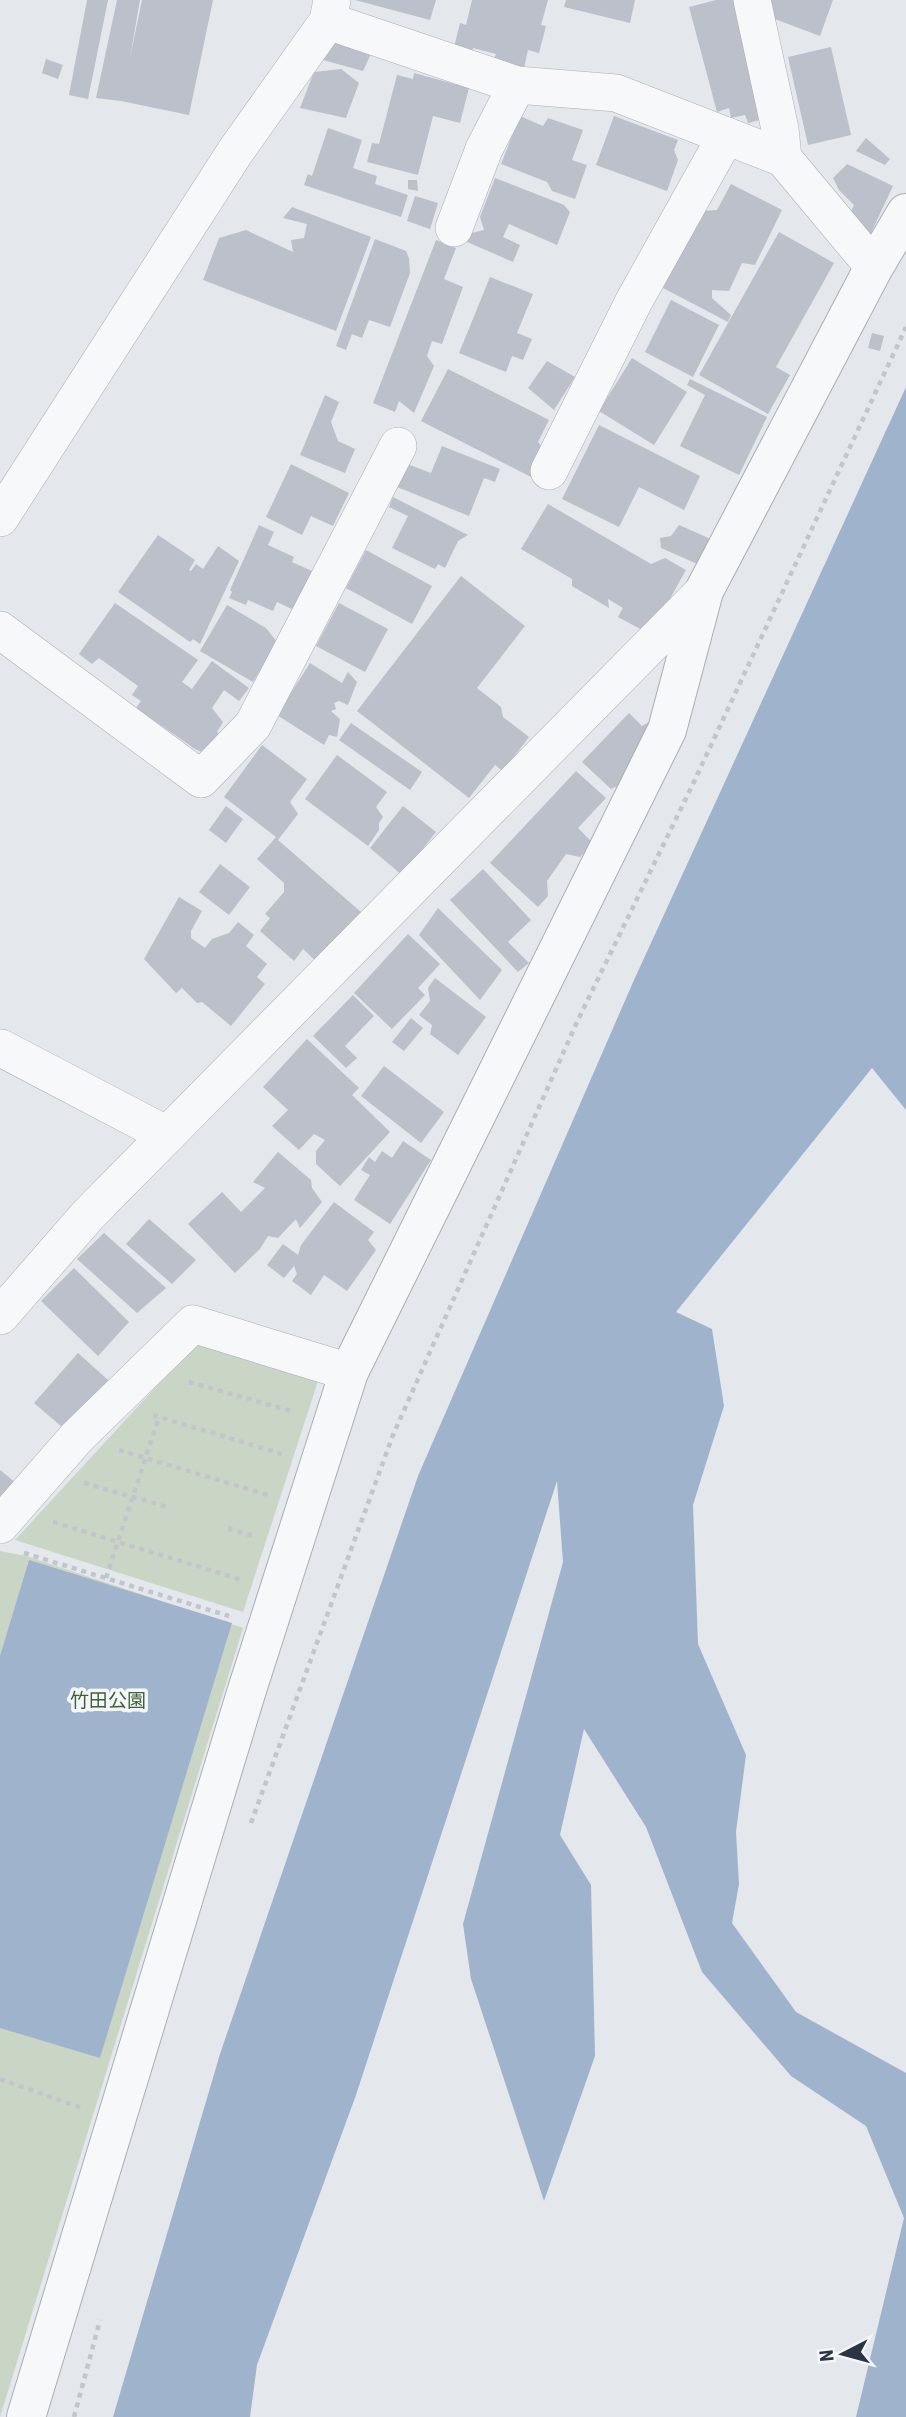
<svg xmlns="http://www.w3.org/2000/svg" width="906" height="2417" font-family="'Roboto Condensed','Noto Sans JP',sans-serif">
<rect width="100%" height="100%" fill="#e4e7ec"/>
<g fill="#c9d6c5">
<polygon points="199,1340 318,1381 243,1612 15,1540"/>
<polygon points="0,1551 26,1556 243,1628 0,2417"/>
</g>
<g fill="#9fb4cc">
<polygon points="906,387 906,1110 872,1068 676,1312 712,1329 724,1406 693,1505 698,1644 746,1755 736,1832 739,1884 732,1923 796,2012 906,2073 906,2417 856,2417 904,2218 866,2126 791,2076 702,1972 646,1827 584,1729 560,1835 591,1885 595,2056 544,2201 471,1979 463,1924 563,1562 557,1481 356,2095 257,2365 250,2417 113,2417 220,2054 418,1476 634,980"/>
<polygon points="29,1560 232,1623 100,2058 0,2028 0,1656"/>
</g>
<g fill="#bbc0ca">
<polygon points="87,0 108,0 88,99 69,95"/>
<polygon points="117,0 140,0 130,58 142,0 213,0 189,115 121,101 96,98"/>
<polygon points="355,0 436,0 430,20"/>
<polygon points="472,0 548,0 541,25 546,26 539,53 528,50 524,68 494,59 496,54 473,48 472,52 454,47 460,23 466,25"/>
<polygon points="566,0 635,0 630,23 564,7"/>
<polygon points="716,0 739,0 764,119 748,123 745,115 731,118 729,108 717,112 689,7"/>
<polygon points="768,0 833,0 820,36 772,18"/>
<polygon points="336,31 374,47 363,71 323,60"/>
<polygon points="831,47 851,135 808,145 788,57"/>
<polygon points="46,59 63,65 58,79 42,73"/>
<polygon points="341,69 359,83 346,118 300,108 314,72"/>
<polygon points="414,73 469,88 460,123 433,116 418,175 367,162 372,143 379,144 397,75 413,79"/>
<polygon points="520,116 543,126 548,118 583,130 572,160 587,165 575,199 552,191 547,182 501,164"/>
<polygon points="614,116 678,140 674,150 678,160 667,191 596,165"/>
<polygon points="328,128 362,140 353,168 377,176 375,184 408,195 401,217 304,185 308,174 312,176"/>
<polygon points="866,138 890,159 885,165 856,151"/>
<polygon points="847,164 893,186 870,235 845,223 854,205 839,190 833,178"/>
<polygon points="495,178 564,205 570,212 557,245 509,224 503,237 520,245 513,262 465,241 472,233 484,230 480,217"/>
<polygon points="408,180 417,180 418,191 408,189"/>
<polygon points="731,184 782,210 755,265 742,263 729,291 712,290 712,298 731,315 728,322 663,288 704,211 717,210"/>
<polygon points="415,196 438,203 430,229 407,221"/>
<polygon points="292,207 371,237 336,331 203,280 219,238 246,230 293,252 291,240 304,238 307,224 283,218"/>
<polygon points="779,232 834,263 776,367 790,375 768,414 699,375"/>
<polygon points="375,239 406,251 409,258 410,273 390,327 369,320 362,338 352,334 346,350 336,346"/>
<polygon points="436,240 456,248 444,279 463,287 442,344 432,341 427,356 434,366 414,413 399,401 395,412 373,403"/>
<polygon points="490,277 533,294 517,333 532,339 523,360 512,356 506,372 459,353"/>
<polygon points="671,300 719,325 693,377 645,352"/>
<polygon points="872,333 884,336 880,351 868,348"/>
<polygon points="632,358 687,392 654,445 599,411"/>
<polygon points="547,361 575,377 554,410 528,388"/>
<polygon points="448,369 549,420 538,442 544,450 531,477 421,421"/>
<polygon points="690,379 767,417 739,475 680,446 705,395 687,385"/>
<polygon points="325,395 339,402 331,422 338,441 355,449 345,473 300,455"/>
<polygon points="599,425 700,476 684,510 639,487 619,527 562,499"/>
<polygon points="442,446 500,469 495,482 484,478 469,516 397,487 407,464 431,473"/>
<polygon points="291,464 349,493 333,526 311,516 302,535 266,517"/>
<polygon points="393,497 468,535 458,541 445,568 438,564 435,569 392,548 408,516 389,507"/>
<polygon points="548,504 651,564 665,558 686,570 658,620 644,631 618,617 623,608 608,599 609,608 572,586 572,579 521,549"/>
<polygon points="259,525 274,532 268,545 294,557 292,562 312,571 294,610 277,602 273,611 248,600 246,605 229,598 232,592 230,590"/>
<polygon points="679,525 713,540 702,566 661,548 660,538 671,536"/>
<polygon points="158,535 195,560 189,570 191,571 196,564 203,569 218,546 239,561 200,644 193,639 190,642 118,592"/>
<polygon points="366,550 432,586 412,624 346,588"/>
<polygon points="461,576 525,626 477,688 501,707 503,717 529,737 503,771 495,765 469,798 357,711"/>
<polygon points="115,603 198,660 182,682 192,689 212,661 249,688 239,701 224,690 212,708 223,722 217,732 222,737 204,753 195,749 136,708 141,701 132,695 138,686 99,658 92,664 79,654"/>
<polygon points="339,603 388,629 365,672 316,646"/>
<polygon points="227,605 266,628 277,642 253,682 200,651"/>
<polygon points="310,663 342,683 348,672 357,682 348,705 339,701 334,703 336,709 331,711 340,719 337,737 329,735 324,745 277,715"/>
<polygon points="629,713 642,726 649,722 653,729 631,780 611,789 582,762"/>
<polygon points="351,723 422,772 410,790 339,740"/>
<polygon points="262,745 307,779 290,802 298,814 278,840 361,912 317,962 303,949 294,961 260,931 270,918 265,914 284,892 284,883 257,859 276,837 224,797"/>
<polygon points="337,755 387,792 376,807 383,817 379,823 379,830 368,846 305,799"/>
<polygon points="576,771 606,798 578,828 593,843 580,857 566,854 547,881 548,896 538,907 490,863"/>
<polygon points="226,806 243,819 226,843 209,830"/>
<polygon points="403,806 436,832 402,875 370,848"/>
<polygon points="220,864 250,887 229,915 199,892"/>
<polygon points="483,869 531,920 508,942 529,963 518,972 450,900"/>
<polygon points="179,897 202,911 191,931 191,938 205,948 212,939 229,933 238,922 254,935 246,946 267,964 257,977 265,984 231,1026 202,1002 197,1003 182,988 176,993 144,959"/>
<polygon points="438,908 502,970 480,1000 419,935"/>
<polygon points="408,934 440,964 418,988 425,995 392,1029 354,993"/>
<polygon points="435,978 486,1017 458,1055 430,1034 432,1025 419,1015 430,1001 428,988"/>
<polygon points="353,995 374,1016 345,1046 357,1058 346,1068 313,1036"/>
<polygon points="411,1018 423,1028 404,1051 392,1042"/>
<polygon points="307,1039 359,1088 352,1095 390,1132 340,1186 316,1164 316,1151 325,1140 314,1134 299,1150 272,1126 288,1110 263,1087"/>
<polygon points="384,1066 444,1112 421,1143 361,1096"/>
<polygon points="403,1141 431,1160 390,1224 354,1200 370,1175 361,1170 369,1157 375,1162 382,1151 392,1158"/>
<polygon points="278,1152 311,1180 312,1188 322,1202 300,1228 296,1219 278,1238 268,1236 260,1249 235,1273 188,1224 222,1192 241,1212 265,1188 253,1182"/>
<polygon points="334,1202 374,1232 368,1240 376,1250 347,1291 324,1275 311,1295 292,1281 297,1274 294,1266 284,1278 267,1265 283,1244 298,1255 301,1245"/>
<polygon points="149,1219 196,1260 172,1284 126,1244"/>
<polygon points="104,1233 166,1288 137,1313 77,1259"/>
<polygon points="74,1268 129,1322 98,1356 41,1301"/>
<polygon points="78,1353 117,1388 69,1433 34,1403"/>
<polygon points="0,1470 22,1488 0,1514"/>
</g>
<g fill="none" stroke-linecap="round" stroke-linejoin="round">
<defs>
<g id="minor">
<polyline points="752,0 780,129 783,158"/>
<polyline points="328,21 517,85 616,93 783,158 874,267"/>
<polyline points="454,228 484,149 517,85"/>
<polyline points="549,471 634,301 726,136"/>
<polyline points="0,518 235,152 328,21 332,0"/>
<polyline points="0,630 201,779 253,725 398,446"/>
<polyline points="1,1048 167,1135"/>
<polyline points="0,1316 88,1215 704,591"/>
<polyline points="0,1525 77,1437 193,1324 349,1372"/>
</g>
<polyline id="tertiary" points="26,2417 246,1693 349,1372 667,730 704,591 874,267 906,213"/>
</defs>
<use href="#minor" stroke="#a9aeb7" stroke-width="38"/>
<use href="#tertiary" stroke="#a9aeb7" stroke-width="40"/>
<g stroke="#c2c5cb" stroke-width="4.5" stroke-dasharray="5 5" stroke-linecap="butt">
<polyline points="189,1382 295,1412"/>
<polyline points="153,1415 282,1454"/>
<polyline points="119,1450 268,1495"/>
<polyline points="84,1483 168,1507"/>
<polyline points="53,1522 242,1580"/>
<polyline points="228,1528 255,1537"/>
<polyline points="24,1553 229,1616"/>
<polyline points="106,1578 159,1417"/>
<polyline points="251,1823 393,1435 577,1022 692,786 906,327"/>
<polyline points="0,2079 82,2108"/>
<polyline points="74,2417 100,2320"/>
</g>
<use href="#minor" stroke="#f7f8fa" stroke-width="37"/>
<use href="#tertiary" stroke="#f7f8fa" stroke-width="38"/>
</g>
<g text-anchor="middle" stroke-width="7" stroke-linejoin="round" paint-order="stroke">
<g font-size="19" fill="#3f6138" stroke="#f4f6f9">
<text x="108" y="1707">竹田公園</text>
</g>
</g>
<g transform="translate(843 2354) rotate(264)" stroke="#f4f6f9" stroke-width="5" paint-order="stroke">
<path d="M0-5L12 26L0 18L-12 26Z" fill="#2b3445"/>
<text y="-10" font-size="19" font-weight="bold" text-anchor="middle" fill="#2b3445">N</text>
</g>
</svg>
